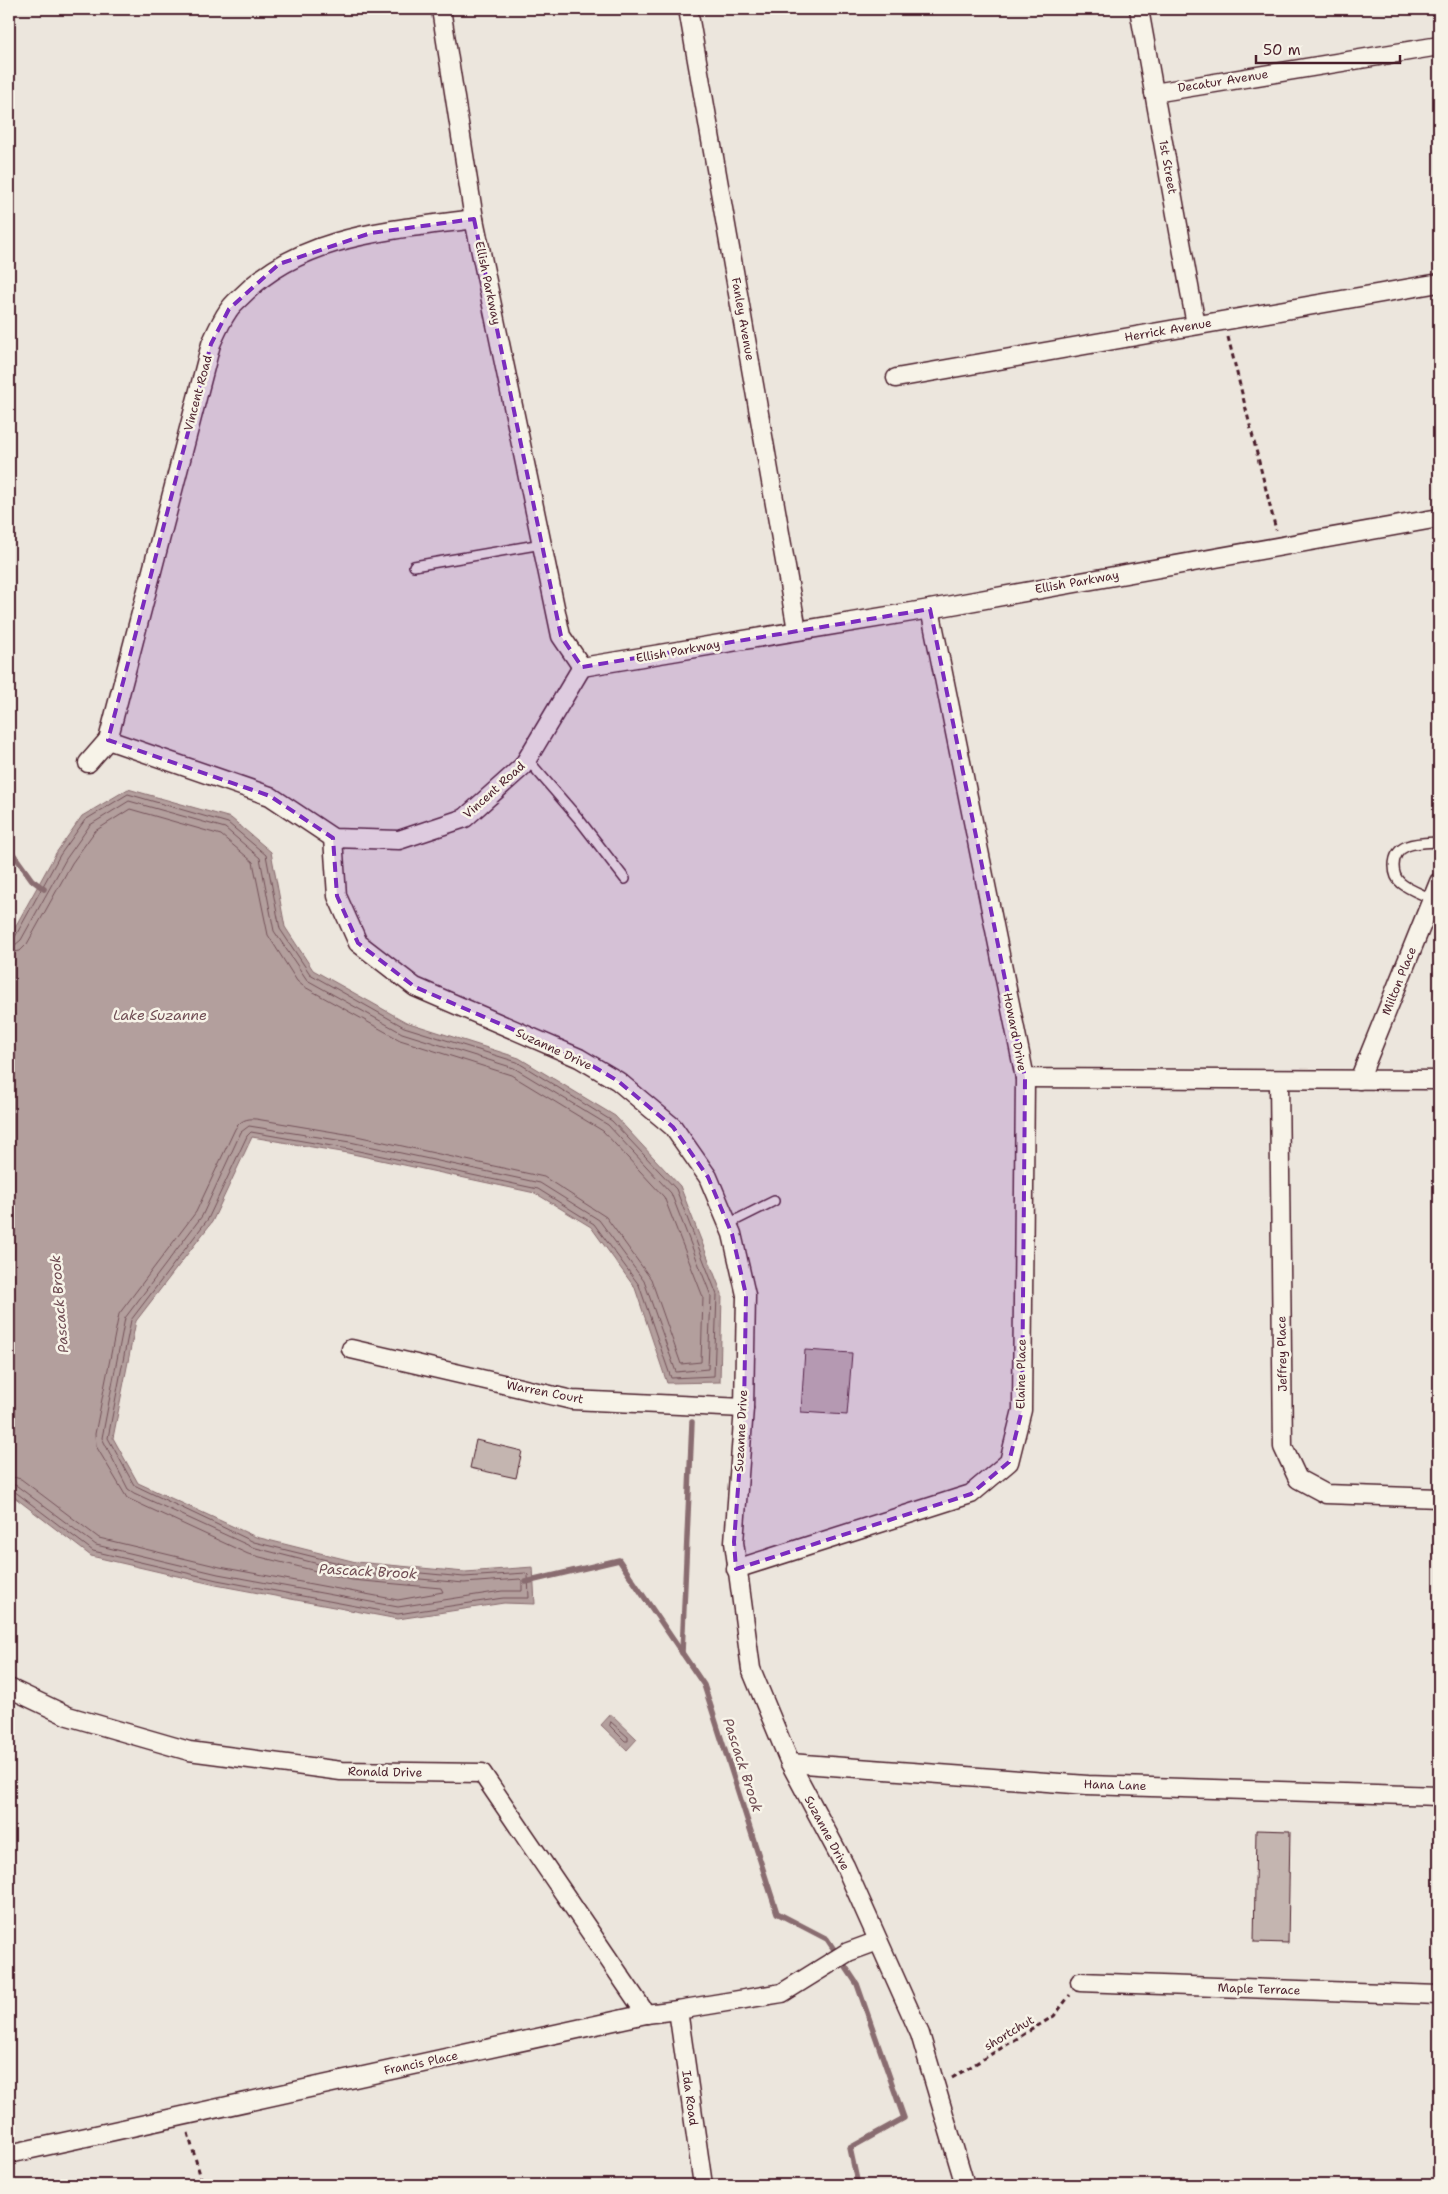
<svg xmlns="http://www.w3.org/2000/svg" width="1448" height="2194" font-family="'Shantell Sans',sans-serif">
<rect width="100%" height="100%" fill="#ece6dd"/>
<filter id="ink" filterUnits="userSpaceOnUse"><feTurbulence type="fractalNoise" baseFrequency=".02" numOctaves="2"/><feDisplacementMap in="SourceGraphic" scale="10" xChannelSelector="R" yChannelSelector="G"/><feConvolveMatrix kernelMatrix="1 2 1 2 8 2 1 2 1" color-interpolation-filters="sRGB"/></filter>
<g filter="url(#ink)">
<g fill="#b39f9d" stroke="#896c6f">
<polygon points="128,789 231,818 271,852 285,927 313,970 406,1022 519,1058 615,1116 680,1186 722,1294 720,1382 667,1383 635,1288 591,1227 535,1193 348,1153 252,1137 212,1222 136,1321 113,1438 138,1483 256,1537 356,1562 465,1572 533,1567 535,1604 504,1603 398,1619 216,1585 91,1556 9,1493 9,938 56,853 82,816"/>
<polygon points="611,1714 637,1739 627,1750 601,1725"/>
</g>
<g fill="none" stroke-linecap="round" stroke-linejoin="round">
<g stroke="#745259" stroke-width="1">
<polyline points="9,939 15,937 60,855 85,820 128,794 228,823 266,855 280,929 310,974 404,1027 517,1062 612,1121 676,1189 717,1295 714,1376 671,1378 639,1285 594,1224 538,1189 349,1149 251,1132 247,1136 208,1219 131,1320 108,1438 134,1485 254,1542 355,1567 464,1577 526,1573 528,1575 529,1598 503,1598 398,1614 217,1580 93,1551 14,1491 9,1490"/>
<polyline points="9,946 15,945 21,940 66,859 90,825 129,801 225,828 260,858 274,931 307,980 402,1033 514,1068 608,1125 671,1193 711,1296 708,1369 676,1372 644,1281 599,1220 540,1183 350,1142 249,1126 241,1132 202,1216 125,1318 102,1438 128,1489 134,1493 252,1547 354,1573 464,1583 520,1579 522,1581 522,1591 502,1591 398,1607 218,1574 96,1545 17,1486 9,1483"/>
<path d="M9,953l11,-2 7,-7 45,-81 23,-32 35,-22 91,26 32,27 15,73 29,46 6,5 97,54 111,35 92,56 61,66 39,100 -2,65 -20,2 -30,-85 -45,-62 -62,-40 -192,-42 -96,-16c-10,-1 -16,2 -21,10l-39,83 -77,102 -24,120 1,12 31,52 121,56 104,26 89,8 2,4 -45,8 -178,-33 -121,-29 -78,-59 -12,-3"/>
<polygon points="611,1722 628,1737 628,1741 625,1741 610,1726"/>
</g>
<g stroke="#896c6f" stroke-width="5.5">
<polyline points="9,848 32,880 44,889"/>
<polyline points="526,1582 619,1560 704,1685 777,1913 827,1939 857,1984 904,2118 850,2148 858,2185"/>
<polyline points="682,1653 692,1422"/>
</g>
</g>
<g fill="#c4b5b0" stroke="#4a1f2b">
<polygon points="805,1350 852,1353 847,1415 801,1412"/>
<polygon points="476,1440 522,1451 516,1478 470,1468"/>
<polygon points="1256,1830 1290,1831 1288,1943 1254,1942"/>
</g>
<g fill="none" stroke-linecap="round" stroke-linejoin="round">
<defs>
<g id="service">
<polyline points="414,566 542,544"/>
<polyline points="527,759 578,818 625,879"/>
<path d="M1432,899c-10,-5 -23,-9 -31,-16 -5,-4 -7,-11 -7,-17 0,-25 27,-23 45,-24"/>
<polyline points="728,1224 774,1201"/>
</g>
<g id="minor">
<polyline points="441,9 474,219 561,636 582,667"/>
<polyline points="688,9 797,630"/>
<polyline points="1139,9 1196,325"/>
<polyline points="1154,93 1439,46"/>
<path d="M474,219c-79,11 -171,15 -230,75 -5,5 -12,10 -16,17 -7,10 -12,22 -17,33l-103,396 162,56 63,42 66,2 66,-22 58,-52 59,-99"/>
<polyline points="896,378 1439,283"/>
<polyline points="930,609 1025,1078 1439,1080"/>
<polyline points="582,667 930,609 1439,518"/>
<polyline points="88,763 108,740"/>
<polyline points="333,838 337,896 358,943 415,987 579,1058 618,1081 673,1127 708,1177 732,1234 746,1295 744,1408 734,1542 751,1669 790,1763 845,1866 920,2034 965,2185"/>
<polyline points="1359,1080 1439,882"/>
<polyline points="1279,1081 1283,1447 1298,1479 1326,1494 1439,1498"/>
<polyline points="351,1349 572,1400 744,1408"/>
<polyline points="736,1569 971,1494 1009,1462 1022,1410 1025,1078"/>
<polyline points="9,1688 68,1716 189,1751 341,1771 482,1773 646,2014"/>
<polyline points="790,1763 1087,1785 1439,1796"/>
<polyline points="1080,1982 1439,1995"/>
<polyline points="678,2010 703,2185"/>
<polyline points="9,2154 646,2014 678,2010 782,1993 848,1952 878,1941"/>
</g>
</defs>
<use href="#service" stroke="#4a1f2b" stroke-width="12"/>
<use href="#minor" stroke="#4a1f2b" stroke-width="21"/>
<g stroke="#4a1f2b" stroke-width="3" stroke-dasharray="5 4" stroke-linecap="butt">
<polyline points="1228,337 1276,530"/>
<polyline points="952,2078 1054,2016 1070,1995"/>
<polyline points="188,2133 203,2185"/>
</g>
<use href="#service" stroke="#f7f3e8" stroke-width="9"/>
<use href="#minor" stroke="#f7f3e8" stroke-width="18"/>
</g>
</g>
<path fill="#7b2cbf" fill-opacity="0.2" stroke="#7b2cbf" stroke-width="4" stroke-dasharray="10 6" stroke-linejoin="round" d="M474,219l87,417 21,31 348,-58 95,469 -3,332 -13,52 -38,32 -235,75 -2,-27 10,-134 2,-113 -14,-61 -24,-57 -35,-50 -55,-46 -39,-23 -164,-71 -57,-44 -21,-47 -4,-58 -63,-42 -162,-56 103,-396 18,-35 50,-45 92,-31z"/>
<g text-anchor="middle" stroke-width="5" stroke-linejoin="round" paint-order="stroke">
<g font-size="12" fill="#4a1f2b" stroke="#f7f3e8">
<text transform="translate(1223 81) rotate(-9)" y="4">Decatur Avenue</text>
<text transform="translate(1168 167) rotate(80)" y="4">1st Street</text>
<text transform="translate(488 283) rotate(78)" y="4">Ellish Parkway</text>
<text transform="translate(743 319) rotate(80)" y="4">Fanley Avenue</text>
<text transform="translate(1168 330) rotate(-10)" y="4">Herrick Avenue</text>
<text transform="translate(198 393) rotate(-75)" y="4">Vincent Road</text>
<text transform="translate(1077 582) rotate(-10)" y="4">Ellish Parkway</text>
<text transform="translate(678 651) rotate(-10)" y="4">Ellish Parkway</text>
<text transform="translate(494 790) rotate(-42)" y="4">Vincent Road</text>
<text transform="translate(1399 981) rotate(-68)" y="4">Milton Place</text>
<text transform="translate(1015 1032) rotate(79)" y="4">Howard Drive</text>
<text transform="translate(554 1049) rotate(25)" y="4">Suzanne Drive</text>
<text transform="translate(1282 1354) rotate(-91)" y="4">Jeffrey Place</text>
<text transform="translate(1021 1374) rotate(-89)" y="4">Elaine Place</text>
<text transform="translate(545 1392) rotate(11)" y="4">Warren Court</text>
<text transform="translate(741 1431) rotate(-87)" y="4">Suzanne Drive</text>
<text transform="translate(385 1772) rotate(1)" y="4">Ronald Drive</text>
<text transform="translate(1115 1785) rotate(2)" y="4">Hana Lane</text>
<text transform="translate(827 1833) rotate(62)" y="4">Suzanne Drive</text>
<text transform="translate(1259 1989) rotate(2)" y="4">Maple Terrace</text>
<text transform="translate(1009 2033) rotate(-31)" y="4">shortchut</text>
<text transform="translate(421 2063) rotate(-12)" y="4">Francis Place</text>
<text transform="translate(690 2098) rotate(82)" y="4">Ida Road</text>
</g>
<g font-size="14" font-style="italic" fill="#6f4c53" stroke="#f7f3e8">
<text x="160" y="1020">Lake Suzanne</text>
<text transform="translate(59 1304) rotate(-95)" y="5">Pascack Brook</text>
<text transform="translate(368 1571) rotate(3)" y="5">Pascack Brook</text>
<text transform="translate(743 1765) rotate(72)" y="5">Pascack Brook</text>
</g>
</g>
<rect width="1448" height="2194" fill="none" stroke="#f7f3e8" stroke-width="30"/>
<rect x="15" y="15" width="1418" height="2164" fill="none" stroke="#4a1f2b" stroke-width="2" filter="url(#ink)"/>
<path d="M1256 55v8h144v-8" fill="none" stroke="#4a1f2b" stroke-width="2.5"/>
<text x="1263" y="55" font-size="15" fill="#4a1f2b" stroke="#f7f3e8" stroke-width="4" paint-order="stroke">50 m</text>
</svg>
